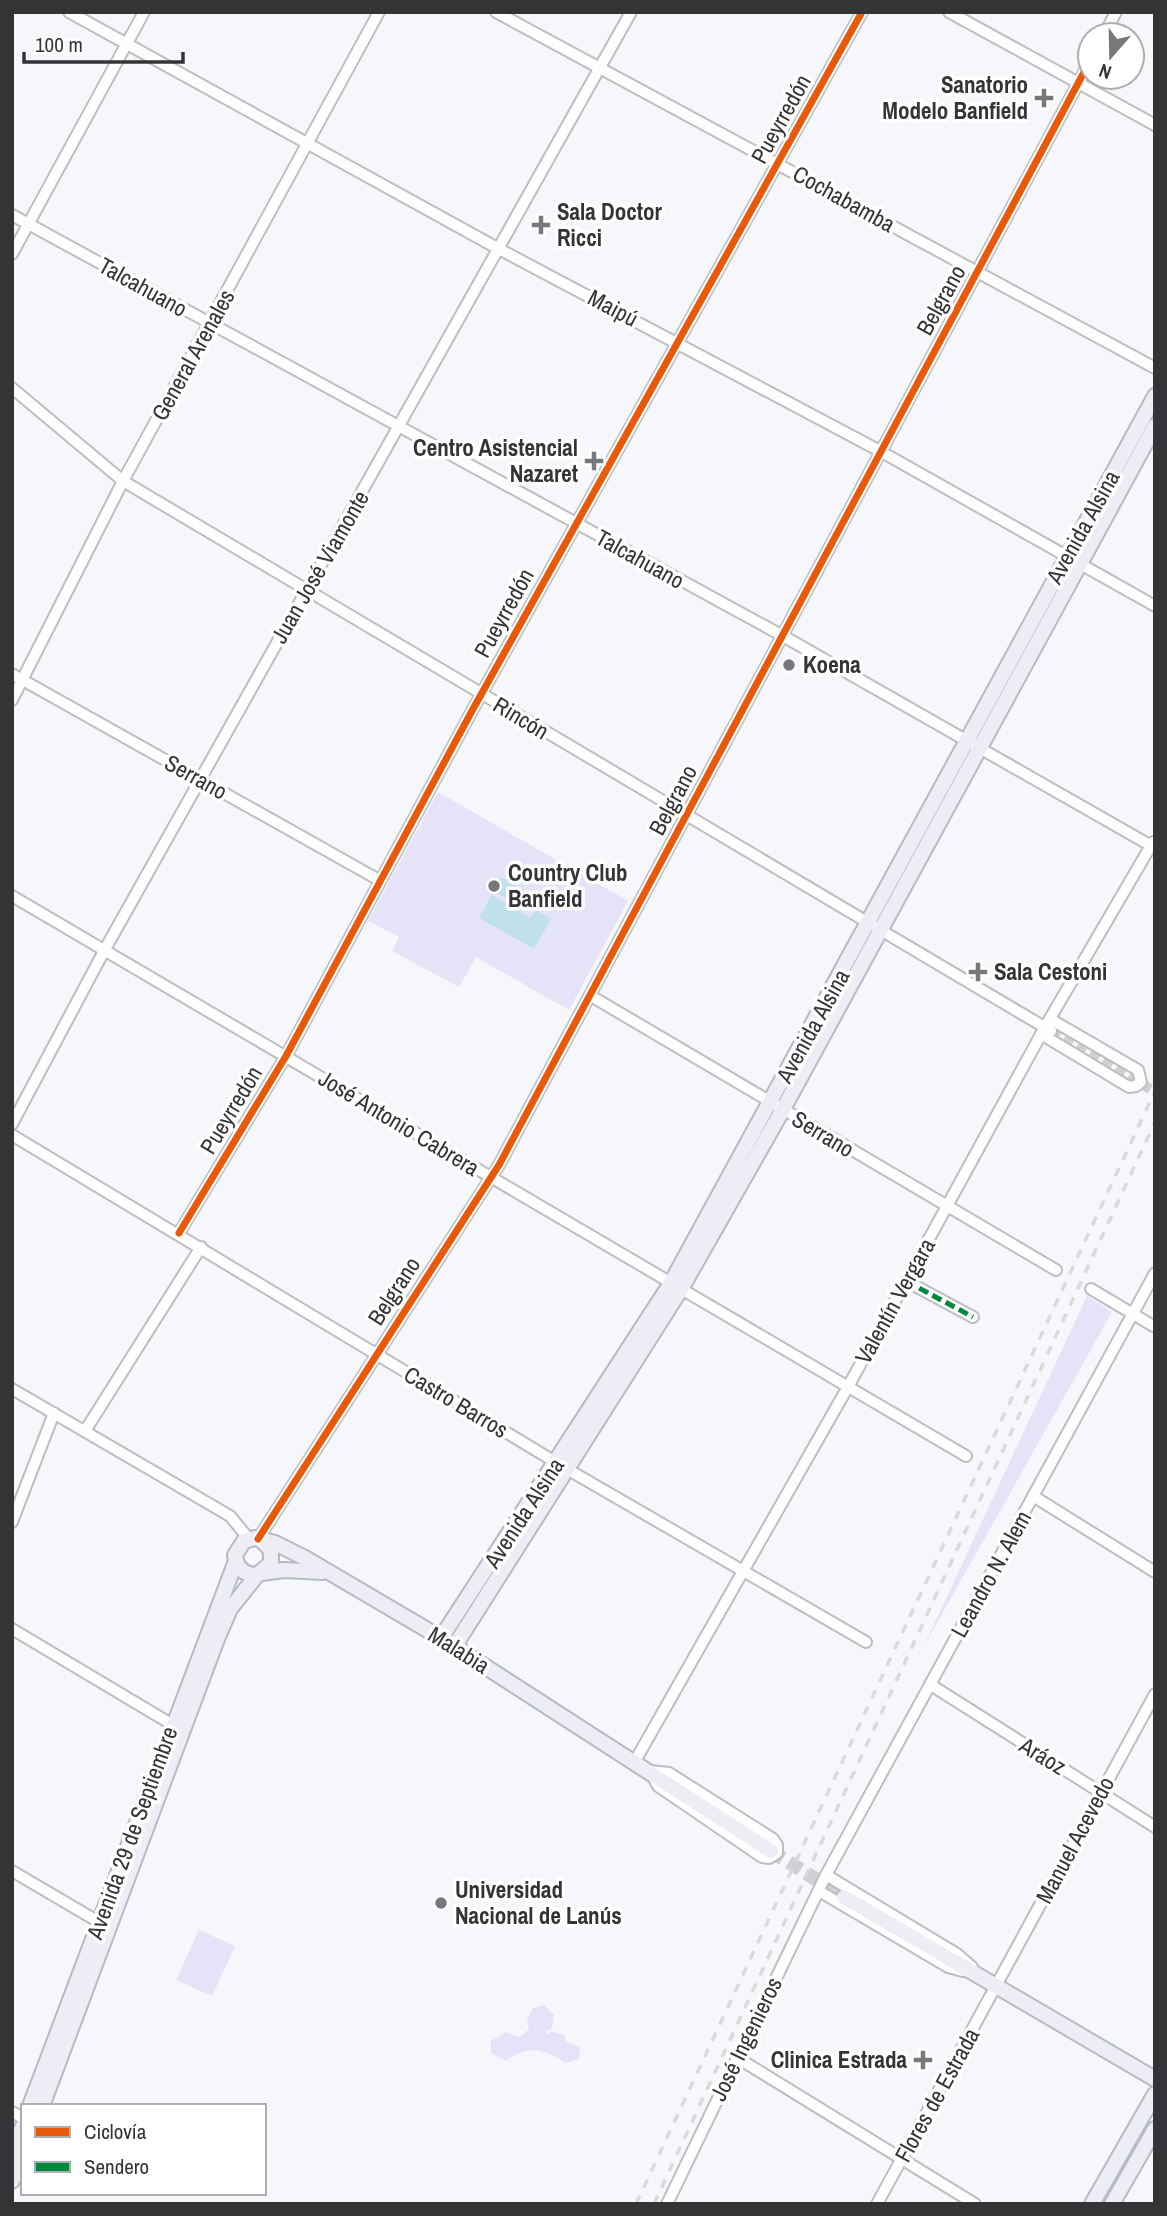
<svg xmlns="http://www.w3.org/2000/svg" width="1167" height="2216" font-family="'Archivo Narrow',sans-serif">
<rect width="100%" height="100%" fill="#f5f7fa"/>
<g fill="#e5e3f7">
<polygon points="438,792 628,901 569,1010 476,957 459,987 392,951 399,937 368,921"/>
<polygon points="1087,1296 1112,1312 924,1646"/>
<polygon points="199,1930 235,1946 212,1996 176,1980"/>
<path d="M544,2005l10,10 -2,13 -6,3 2,4 3,-4 13,4 2,6 14,7 -1,11 -14,4c-19,-14 -38,-19 -59,-2l-15,-8v-12l15,-9 14,5 9,-8 -2,-8 6,-13z"/>
</g>
<g fill="#c0e0eb">
<polygon points="501,877 535,896 527,910 493,891"/>
<polygon points="492,895 530,918 536,910 551,919 534,949 479,918"/>
</g>
<g fill="none" stroke-linecap="round" stroke-linejoin="round">
<polyline stroke="#ced0d3" stroke-width="10" stroke-dasharray="10 5" stroke-linecap="butt" points="1051,1031 1155,1092"/>
<polyline stroke="#ced0d3" stroke-width="14" stroke-dasharray="14 7" stroke-linecap="butt" points="771,1851 844,1897"/>
<defs>
<g id="minor">
<polyline points="69,12 499,249 880,451 1155,606"/>
<polyline points="496,12 1155,368"/>
<polyline points="949,12 1155,125"/>
<polyline points="1104,35 1116,12"/>
<polyline points="12,215 783,636 1155,848"/>
<polyline points="12,254 144,12"/>
<polyline points="12,388 123,481 1051,1031"/>
<polyline points="12,674 379,880"/>
<polyline points="12,700 123,481 379,12"/>
<polyline points="12,896 966,1456"/>
<polyline points="591,996 1056,1270"/>
<polyline points="1041,1034 1129,1087 1136,1086 1141,1082 1138,1070 1050,1019"/>
<polyline points="12,1124 104,951 631,12"/>
<polyline points="12,1135 567,1469 866,1642"/>
<polyline points="179,1233 286,1056 473,709 862,12"/>
<polyline points="906,1281 973,1317"/>
<polyline points="1091,1289 1155,1327"/>
<polyline points="12,1389 230,1516 249,1539"/>
<polyline points="85,1431 201,1247"/>
<polyline points="1033,1496 1155,1572"/>
<polyline points="12,1522 54,1413"/>
<polyline points="258,1539 499,1165 1090,61"/>
<polyline points="12,1629 178,1728"/>
<polyline points="931,1685 1155,1827"/>
<polyline points="635,1761 849,1385 1045,1027 1153,842"/>
<polygon points="650,1771 669,1773 773,1839 777,1845 777,1853 769,1858 762,1857 658,1786"/>
<polyline points="12,1871 104,1925"/>
<polyline points="826,1875 957,1954 972,1967"/>
<polyline points="819,1891 948,1967 963,1971"/>
<polyline points="736,2057 975,2204"/>
<polyline points="12,2112 23,2118"/>
<polyline points="667,2204 826,1875 1155,1273"/>
<polyline points="877,2204 1155,1694"/>
</g>
<g id="major">
<path d="M262,1541l9,9v13l-14,12c-13,0 -21,-7 -22,-20l9,-14 11,-3 20,5 30,15 136,80 330,213"/>
<polyline points="262,1573 284,1570 323,1572"/>
<polyline points="441,1638 671,1283 1155,396"/>
<polyline points="454,1647 681,1289 782,1111 1155,426"/>
<polyline points="844,1897 1155,2079"/>
<polyline points="30,2106 236,1561"/>
<polyline points="42,2106 217,1639 230,1609 257,1575"/>
<polyline points="12,2153 23,2126"/>
<polyline points="12,2181 23,2155"/>
<polyline points="1092,2204 1155,2094"/>
<polyline points="1112,2204 1155,2129"/>
</g>
</defs>
<use href="#minor" stroke="#bcbec0" stroke-width="14"/>
<use href="#major" stroke="#b7bac6" stroke-width="18"/>
<use href="#minor" stroke="#fefefe" stroke-width="10"/>
<use href="#major" stroke="#edeef5" stroke-width="14"/>
<g stroke="#dadadb" stroke-width="3.5" stroke-dasharray="9 9" stroke-linecap="butt">
<polyline points="636,2204 1155,1091"/>
<polyline points="654,2204 1155,1122"/>
</g>
<polyline stroke="#00873e" stroke-width="5" stroke-dasharray="10 5" stroke-linecap="butt" points="906,1281 973,1317"/>
<defs>
<g id="cycleway">
<polyline points="179,1233 286,1056 473,709 862,12"/>
<polyline points="258,1539 499,1165 1090,61"/>
</g>
</defs>
<use href="#cycleway" stroke="#fff" stroke-width="11"/>
<use href="#cycleway" stroke="#e8590c" stroke-width="7"/>
</g>
<g fill="#76787b" stroke="#fff" stroke-width="2.5">
<path d="M1040.5 87.5h7v7h7v7h-7v7h-7v-7h-7v-7h7z"/>
<path d="M537.5 214.5h7v7h7v7h-7v7h-7v-7h-7v-7h7z"/>
<path d="M590.5 450.5h7v7h7v7h-7v7h-7v-7h-7v-7h7z"/>
<circle cx="789" cy="665" r="7"/>
<circle cx="494" cy="886" r="7"/>
<path d="M974.5 961.5h7v7h7v7h-7v7h-7v-7h-7v-7h7z"/>
<circle cx="441" cy="1903" r="7"/>
<path d="M919.5 2049.5h7v7h7v7h-7v7h-7v-7h-7v-7h7z"/>
</g>
<g text-anchor="middle" stroke-width="7" stroke-linejoin="round" paint-order="stroke">
<g font-size="23" font-weight="bold" fill="#323436" stroke="#fff" text-anchor="start">
<text x="1028" y="93" text-anchor="end">Sanatorio<tspan x="1028" dy="26">Modelo Banfield</tspan></text>
<text x="557" y="220">Sala Doctor<tspan x="557" dy="26">Ricci</tspan></text>
<text x="578" y="456" text-anchor="end">Centro Asistencial<tspan x="578" dy="26">Nazaret</tspan></text>
<text x="803" y="673">Koena</text>
<text x="508" y="881">Country Club<tspan x="508" dy="26">Banfield</tspan></text>
<text x="994" y="980">Sala Cestoni</text>
<text x="455" y="1898">Universidad<tspan x="455" dy="26">Nacional de Lanús</tspan></text>
<text x="907" y="2068" text-anchor="end">Clinica Estrada</text>
</g>
<g font-size="23" fill="#323436" stroke="#fff">
<text transform="translate(781 119) rotate(-61)" y="8">Pueyrredón</text>
<text transform="translate(844 199) rotate(29)" y="8">Cochabamba</text>
<text transform="translate(143 287) rotate(29)" y="8">Talcahuano</text>
<text transform="translate(941 300) rotate(-61)" y="8">Belgrano</text>
<text transform="translate(613 308) rotate(28)" y="8">Maipú</text>
<text transform="translate(193 355) rotate(-61)" y="8">General Arenales</text>
<text transform="translate(1083 527) rotate(-61)" y="8">Avenida Alsina</text>
<text transform="translate(640 559) rotate(29)" y="8">Talcahuano</text>
<text transform="translate(320 567) rotate(-60)" y="8">Juan José Viamonte</text>
<text transform="translate(504 613) rotate(-61)" y="8">Pueyrredón</text>
<text transform="translate(521 718) rotate(31)" y="8">Rincón</text>
<text transform="translate(196 777) rotate(29)" y="8">Serrano</text>
<text transform="translate(673 800) rotate(-62)" y="8">Belgrano</text>
<text transform="translate(813 1026) rotate(-61)" y="8">Avenida Alsina</text>
<text transform="translate(231 1110) rotate(-59)" y="8">Pueyrredón</text>
<text transform="translate(399 1123) rotate(31)" y="8">José Antonio Cabrera</text>
<text transform="translate(823 1134) rotate(31)" y="8">Serrano</text>
<text transform="translate(394 1291) rotate(-57)" y="8">Belgrano</text>
<text transform="translate(895 1301) rotate(-61)" y="8">Valentín Vergara</text>
<text transform="translate(456 1402) rotate(31)" y="8">Castro Barros</text>
<text transform="translate(524 1513) rotate(-57)" y="8">Avenida Alsina</text>
<text transform="translate(991 1574) rotate(-61)" y="8">Leandro N. Alem</text>
<text transform="translate(459 1650) rotate(32)" y="8">Malabia</text>
<text transform="translate(1043 1756) rotate(32)" y="8">Aráoz</text>
<text transform="translate(132 1833) rotate(-70)" y="8">Avenida 29 de Septiembre</text>
<text transform="translate(1075 1840) rotate(-62)" y="8">Manuel Acevedo</text>
<text transform="translate(746 2039) rotate(-64)" y="8">José Ingenieros</text>
<text transform="translate(937 2095) rotate(-61)" y="8">Flores de Estrada</text>
</g>
</g>
<rect width="1167" height="2216" fill="none" stroke="#323436" stroke-width="28"/>
<rect x="21" y="2104" width="245" height="91" fill="#ffffff" stroke="#adaeaf" stroke-width="2"/>
<rect x="35" y="2127" width="35" height="10" fill="#e8590c" stroke="#adaeaf" stroke-width="2"/>
<text x="84" y="2139" font-size="21" fill="#323436">Ciclovía</text>
<rect x="35" y="2162" width="35" height="10" fill="#00873e" stroke="#adaeaf" stroke-width="2"/>
<text x="84" y="2174" font-size="21" fill="#323436">Sendero</text>
<g transform="translate(1111 56) rotate(200)"><circle r="33" fill="#ffffff" stroke="#adaeaf" stroke-width="2"/>
<path d="M0-5L12 26L0 18L-12 26Z" fill="#76787b"/>
<text y="-10" font-size="19" font-weight="bold" text-anchor="middle" fill="#323436">N</text>
</g>
<path d="M24 52v10h159v-10" fill="none" stroke="#323436" stroke-width="3.5"/>
<text x="35" y="52" font-size="21" fill="#323436" stroke="#ffffff" stroke-width="5" paint-order="stroke">100 m</text>
</svg>
